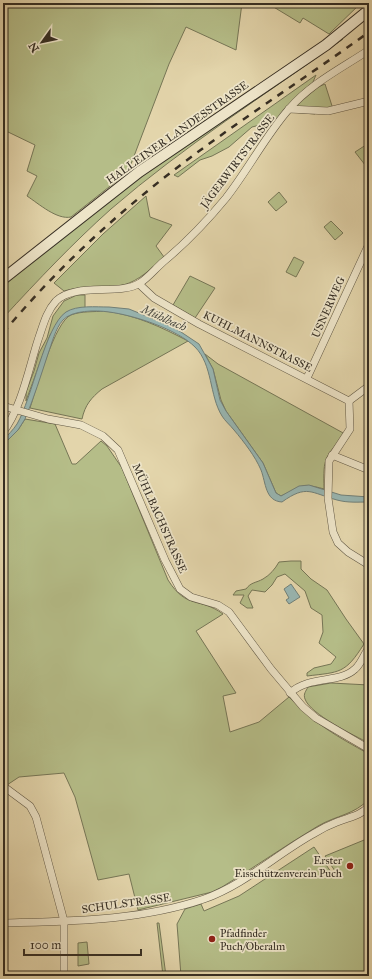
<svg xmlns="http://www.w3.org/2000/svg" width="372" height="979" font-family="'IM FELL Great Primer',serif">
<rect width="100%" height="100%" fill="#e3d5ab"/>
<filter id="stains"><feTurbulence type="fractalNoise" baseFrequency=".005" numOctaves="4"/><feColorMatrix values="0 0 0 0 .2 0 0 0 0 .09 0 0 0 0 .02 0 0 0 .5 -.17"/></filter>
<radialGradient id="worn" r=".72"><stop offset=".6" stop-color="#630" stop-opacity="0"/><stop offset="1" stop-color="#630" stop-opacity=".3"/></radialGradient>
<g fill="#b5bd88" stroke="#767656">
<path d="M3,3h239l-6,47 -50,-23 -17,37 -41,108 -57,45c-14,3 -32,-13 -44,-21l10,-20 -10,-5 8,-26 -29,-14 -3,8z"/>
<polygon points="267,3 361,3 329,34 303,18 300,23"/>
<path d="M343,39c-78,56 -159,107 -232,170 -38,34 -73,71 -108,109v-34l145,-114z"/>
<polygon points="316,75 313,82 300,93 304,99 318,87 325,84 333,109 316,110 315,114 291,112 286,107 276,121 252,127 229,147 212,156 200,160 178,177 174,175"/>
<polygon points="369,143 369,170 355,152"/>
<polygon points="279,192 287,202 276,211 268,202"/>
<path d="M146,196l4,21 22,8 -16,21 8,11c-12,11 -25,24 -41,28 -19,5 -40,0 -59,6l-10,-8 49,-49z"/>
<polygon points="331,221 343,233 335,240 324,227"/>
<polygon points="294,257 304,262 296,277 286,272"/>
<polygon points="190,276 215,288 195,318 173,305"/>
<polygon points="77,295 85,295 85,308 67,312 50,335 26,401 26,392 34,371 39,353 47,338 53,316 64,301"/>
<path d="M105,311c31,4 56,16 83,30l-86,48c-11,9 -17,16 -20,30l-52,-11c6,-19 25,-87 41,-93 10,-4 23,-3 34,-4z"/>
<path d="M205,354l13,10 127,70c-20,24 -22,22 -21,55 -25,-7 -22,-2 -43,7l-5,-3 -13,-30 -37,-52 -5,-11 -8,-31z"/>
<path d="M25,419l30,5 17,40h4l25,-23 6,5 15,22 46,112c19,30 32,17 55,34l-27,17 40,62 -13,3 7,36 29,-10 30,-25c24,26 49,40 80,57v45c-15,16 -32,16 -51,27 -32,19 -63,41 -96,61l-10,5 -74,18 -9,-36 -31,6 -23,-83 -11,-24 -45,4 -12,8 -4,-4v-336l15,-15z"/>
<path d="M291,561h10v8l10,10 16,11 19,29 18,25c-19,30 -24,28 -57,32v-3l7,-5 17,-4 5,-7 -17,-14 4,-11 -1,-17 -11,-7 -6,-17 -20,-17 -8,3 -5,8 -7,7 -13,-2 -4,6 5,12h-6l-7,-5 4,-8h-11l3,-4 10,-2c5,-7 10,-6 17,-10 7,-4 12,-10 16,-17z"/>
<path d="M331,683l38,2v58c-14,-7 -59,-29 -64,-44 -2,-5 1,-8 3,-12z"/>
<polygon points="369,838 369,976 181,976 177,924 185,909 201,904 204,911 239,896 314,847 333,875 337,874 325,856"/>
<polygon points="157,923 159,923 166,976 163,976"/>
<polygon points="87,942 89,964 78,966 78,943"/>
</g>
<g fill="#98b6b2" stroke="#718079">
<path d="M109,307l20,2 32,13 14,6 24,16 14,25 7,31 6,11 37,52 13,30 5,3 18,-10 10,-1 32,10 28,2v5c-11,0 -21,1 -32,-2 -26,-7 -30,-16 -55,2 -17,-1 -16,-19 -21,-32 -6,-14 -17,-28 -27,-40 -4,-5 -9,-9 -12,-14 -13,-21 -9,-51 -27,-69 -18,-18 -62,-32 -86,-35 -13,-2 -37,-2 -46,8 -8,9 -11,23 -15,34 -7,21 -14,44 -23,65l-7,11 -15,15v-5c5,-5 10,-10 14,-16 15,-25 28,-98 49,-112 11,-7 30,-5 43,-5z"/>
<polygon points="291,584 300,597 289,604 286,600 289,598 284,589"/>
</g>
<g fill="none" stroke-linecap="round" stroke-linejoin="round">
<defs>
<g id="street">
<polyline points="289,109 328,111 369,101"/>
<polyline points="139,284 154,298 199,324 349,401 369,386"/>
<polyline points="307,378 369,244"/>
<polyline points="349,401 350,429 329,461 328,498 333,532 338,543 348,552 369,565"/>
<polyline points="3,406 48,419 81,425 103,436 118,450 165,560 180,589 191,597 218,605 229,612 271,669 303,707 316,718 369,749"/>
<path d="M3,432c18,-23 26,-64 35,-92 5,-14 8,-28 18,-39 19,-19 64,-5 84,-18 9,-6 15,-14 23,-21 23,-19 44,-41 63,-64 22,-28 40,-63 63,-89 21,-25 53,-41 80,-59"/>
<polyline points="332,455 369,470"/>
<path d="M290,693c20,-18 49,-9 65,-24 6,-5 9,-15 14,-21"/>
<polyline points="3,786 30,806 36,817 64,921 64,976"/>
<path d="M3,923c67,-2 136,-2 201,-24 40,-14 73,-45 109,-65 8,-5 16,-9 24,-12 12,-5 24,-6 32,-16"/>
</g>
<polyline id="secondary" points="3,279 139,172 326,45 369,10"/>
</defs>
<use href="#street" stroke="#615845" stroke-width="8"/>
<use href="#secondary" stroke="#362e23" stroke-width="12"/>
<use href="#street" stroke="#ede4c8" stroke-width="7"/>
<use href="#secondary" stroke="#ede4c8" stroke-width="10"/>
<path stroke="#362e23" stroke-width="2.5" stroke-dasharray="7 7" stroke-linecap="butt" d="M3,333c44,-53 94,-101 147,-144 70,-57 146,-104 219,-157"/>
</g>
<g fill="#8f2418" stroke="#ede4c8" stroke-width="1.5">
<circle cx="350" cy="866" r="4"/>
<circle cx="212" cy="939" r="4"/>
</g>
<g text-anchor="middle" stroke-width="3.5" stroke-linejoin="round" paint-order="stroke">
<g font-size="11" fill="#362e23" stroke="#ede4c8">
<text transform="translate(177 132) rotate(-35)" y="4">HALLEINER LANDESSTRASSE</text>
<text transform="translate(237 161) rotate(-53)" y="4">JÄGERWIRTSTRASSE</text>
<text transform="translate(328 307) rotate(-66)" y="4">USNERWEG</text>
<text transform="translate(258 341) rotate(27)" y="4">KUHLMANNSTRASSE</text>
<text transform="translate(160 518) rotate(66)" y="4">MÜHLBACHSTRASSE</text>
<text transform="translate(126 903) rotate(-8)" y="4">SCHULSTRASSE</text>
</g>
<g font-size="11" fill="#362e23" stroke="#ede4c8" text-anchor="end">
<text x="342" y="864">Erster<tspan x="342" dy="13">Eisschützenverein Puch</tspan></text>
<text x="220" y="937" text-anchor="start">Pfadfinder<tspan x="220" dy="13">Puch/Oberalm</tspan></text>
</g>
<g font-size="12" font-style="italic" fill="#4a4940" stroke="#ede4c8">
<text transform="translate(164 318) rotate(24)" y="4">Mühlbach</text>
</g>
</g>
<rect width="372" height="979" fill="none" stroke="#e3d5ab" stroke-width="16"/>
<rect x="4" y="4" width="364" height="971" fill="none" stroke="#362e23" stroke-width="2"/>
<rect x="8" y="8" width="356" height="963" fill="none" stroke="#362e23"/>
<g transform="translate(42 42) rotate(237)" stroke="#ede4c8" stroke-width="3" paint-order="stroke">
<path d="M0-3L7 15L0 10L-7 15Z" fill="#362e23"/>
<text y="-6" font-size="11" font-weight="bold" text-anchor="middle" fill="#362e23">N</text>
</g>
<path d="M24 949v6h117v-6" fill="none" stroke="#362e23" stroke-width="2"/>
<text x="30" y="949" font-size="12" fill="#362e23" stroke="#ede4c8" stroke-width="3" paint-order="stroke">100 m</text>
<rect width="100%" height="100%" filter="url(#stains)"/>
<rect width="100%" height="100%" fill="url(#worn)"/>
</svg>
